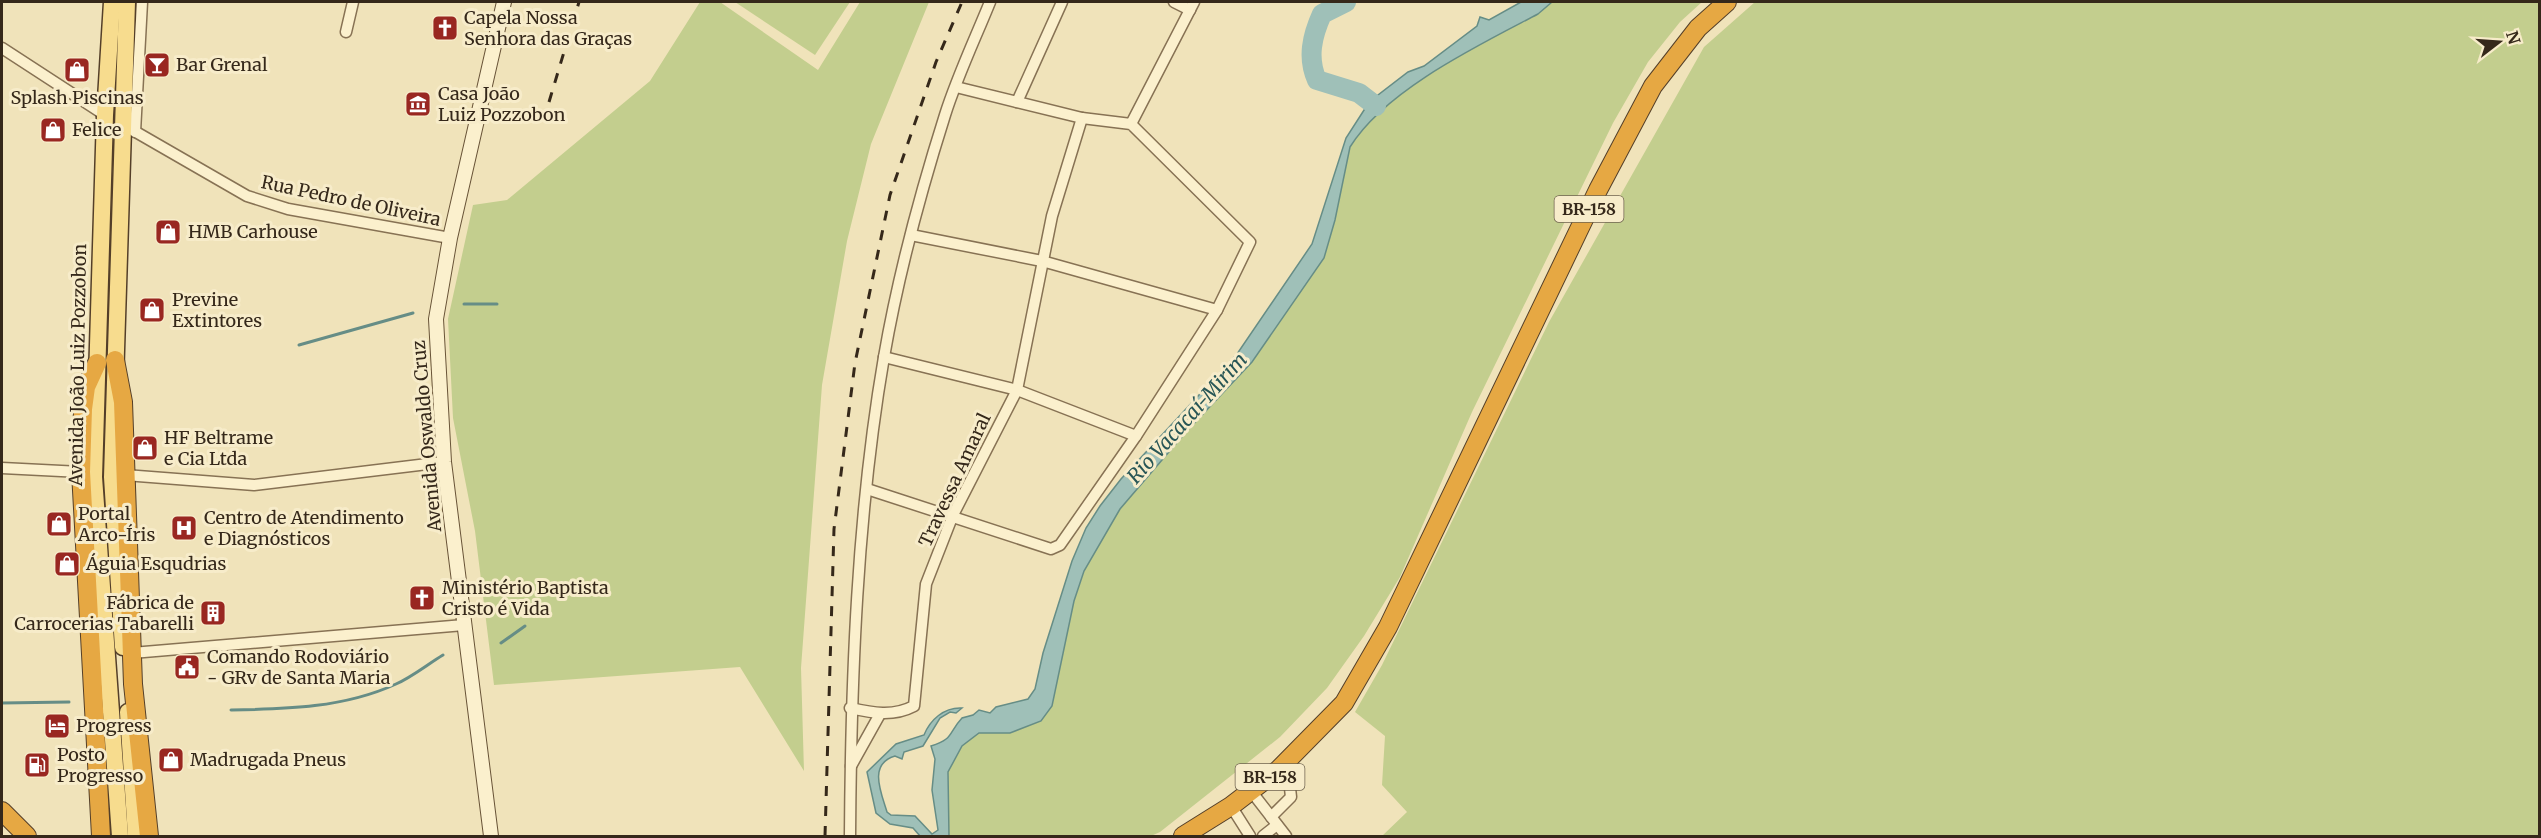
<svg xmlns="http://www.w3.org/2000/svg" width="2541" height="838" font-family="Merriweather,serif">
<rect width="100%" height="100%" fill="#f0e3ba"/>
<g fill="#c3ce8e">
<polygon points="700,2 720,2 818,70 860,2 929,2 871,144 847,241 822,385 801,668 804,771 740,667 494,685 475,531 453,418 448,319 473,205 507,200 650,81"/>
<polygon points="735,2 850,2 815,55"/>
<path d="M1552,2h150l-22,20 -32,40 -35,61 -141,289 -72,165 -36,59 -37,52 -47,49 -120,95 -9,4h-202l-1,-64 14,-26 16,-13h32l42,-27 22,-105 10,-30 36,-62 66,-77 66,-70 83,-142 15,-73c35,-57 129,-102 188,-133z"/>
<polygon points="1755,2 2539,2 2539,836 1382,836 1407,812 1382,785 1385,736 1355,712 1382,665 1549,322 1704,47"/>
</g>
<path fill="#9fc0b8" stroke="#668d86" stroke-width="1.5" d="M1521,2h31l-14,12c-59,31 -153,76 -188,133l-15,73 -11,38 -72,104 -66,70 -66,77 -36,62 -10,30 -22,105 -11,15 -31,12h-31l-17,13 -14,26 1,64h-29l-7,-8 -23,-4 -14,-11 -9,-41 29,-28 28,-9c6,-15 20,-28 38,-27l-6,5 -6,-1 -10,6 -17,28 -19,6 -2,7 -7,-3c-27,8 -14,36 -8,56l4,3 24,1 17,18 6,-4 -6,-40 3,-31 -4,-13c23,-7 17,-13 31,-28l11,-3 6,-5 11,3 6,-6 32,-8 7,-10 8,-36 29,-92 14,-33 14,-22 21,-27 116,-125 75,-110 34,-106 20,-31 -2,-8 10,-1 34,-26 16,-6 53,-40 3,-9 9,3z"/>
<g fill="none" stroke-linecap="round" stroke-linejoin="round">
<g stroke="#668d86" stroke-width="3">
<polyline points="464,304 497,304"/>
<polyline points="299,345 413,313"/>
<polyline points="501,643 525,626"/>
<polyline points="2,703 69,702"/>
<path d="M231,710c55,-1 113,-2 165,-26 16,-7 32,-20 47,-29"/>
</g>
<path stroke="#9fc0b8" stroke-width="20" d="M1346,2l-24,12c-10,22 -15,44 -5,66l42,13 17,13"/>
<defs>
<g id="street">
<polyline points="1174,2 1190,10"/>
<polyline points="346,32 353,2"/>
<polyline points="2,48 105,115"/>
<polyline points="1017,102 1062,2"/>
<polyline points="122,124 247,196 288,209 450,238"/>
<polyline points="1131,124 1194,2"/>
<polyline points="135,132 142,2"/>
<polyline points="911,235 1042,261 1217,310"/>
<polyline points="884,357 1017,390 1136,436"/>
<polyline points="2,468 81,472"/>
<polyline points="125,475 254,485 444,462"/>
<polyline points="867,489 1051,549 1060,545 1136,436 1217,310 1250,242 1131,124 1082,118 956,87"/>
<polyline points="132,653 464,625"/>
<path d="M850,708c23,5 43,9 64,-2l12,-122 27,-69 64,-125 35,-174 30,-98"/>
<polyline points="851,766 880,714"/>
<polyline points="1251,791 1286,836"/>
<polyline points="1231,806 1250,836"/>
<polyline points="1271,817 1291,797 1290,788 1278,770"/>
<path d="M850,836c1,-157 7,-323 34,-479 14,-81 36,-163 61,-242 12,-38 30,-76 45,-113"/>
<polyline points="1263,836 1277,825"/>
</g>
<polyline id="secondary" points="491,836 444,462 436,319 450,238 504,2"/>
<g id="primary">
<polyline points="112,2 105,115 94,477 120,836"/>
<polyline points="123,647 112,477 127,2"/>
<polyline points="128,712 136,836"/>
</g>
<g id="highway">
<polyline points="115,360 123,402 133,684 149,836"/>
<polyline points="97,363 86,387 83,409 81,472 101,836"/>
<polyline points="2,811 27,836"/>
<polyline points="1183,836 1231,806 1278,770 1344,703 1388,627 1598,190 1653,86 1698,28 1727,2"/>
</g>
</defs>
<use href="#street" stroke="#877254" stroke-width="13"/>
<use href="#secondary" stroke="#685337" stroke-width="16"/>
<use href="#primary" stroke="#543f29" stroke-width="19"/>
<use href="#highway" stroke="#543f29" stroke-width="20"/>
<use href="#street" stroke="#fbf0cd" stroke-width="10"/>
<use href="#secondary" stroke="#fbf0cd" stroke-width="14"/>
<use href="#primary" stroke="#f7dc8e" stroke-width="16"/>
<use href="#highway" stroke="#e6a843" stroke-width="18"/>
<g stroke="#35281a" stroke-width="3" stroke-dasharray="10 10" stroke-linecap="butt">
<polyline points="549,102 579,2"/>
<polyline points="825,836 834,529 855,363 890,195 936,62 962,2"/>
</g>
</g>
<defs>
<symbol id="church-square" viewBox="-11 -11 22 22"><rect x="-9" y="-9" width="18" height="18" rx="4" fill="#992721" stroke="#f7ecca"/><path d="M-1.2-6h2.4v3.5h3.3v2.4h-3.3V6h-2.4V-.1h-3.3v-2.4h3.3Z" fill="#fff"/></symbol>
<symbol id="bar-square" viewBox="-11 -11 22 22"><rect x="-9" y="-9" width="18" height="18" rx="4" fill="#992721" stroke="#f7ecca"/><path d="M-6-5H6L.8 .8V4.5H3.5V6h-7V4.5H-.8V.8Z" fill="#fff"/></symbol>
<symbol id="shop-square" viewBox="-11 -11 22 22"><rect x="-9" y="-9" width="18" height="18" rx="4" fill="#992721" stroke="#f7ecca"/><path d="M-5-2.5h2.3a2.7 3.5 0 0 1 5.4 0H5L5.5 6h-11ZM-1.5-2.5h3a1.5 2.3 0 0 0-3 0Z" fill="#fff"/></symbol>
<symbol id="museum-square" viewBox="-11 -11 22 22"><rect x="-9" y="-9" width="18" height="18" rx="4" fill="#992721" stroke="#f7ecca"/><path d="M0-6L6-3V-2H-6V-3ZM-5-1h2V3h-2ZM-1-1h2V3h-2ZM3-1h2V3H3ZM-6 4H6V6H-6Z" fill="#fff"/></symbol>
<symbol id="hospital-square" viewBox="-11 -11 22 22"><rect x="-9" y="-9" width="18" height="18" rx="4" fill="#992721" stroke="#f7ecca"/><path d="M-5-5h3v3.5h4V-5h3V5h-3V1.5h-4V5h-3Z" fill="#fff"/></symbol>
<symbol id="building-square" viewBox="-11 -11 22 22"><rect x="-9" y="-9" width="18" height="18" rx="4" fill="#992721" stroke="#f7ecca"/><path d="M-4-6H4V6H1V3H-1V6H-4ZM-2.5-4.3h1.7v1.8h-1.7ZM.8-4.3h1.7v1.8H.8ZM-2.5-1h1.7V.8h-1.7ZM.8-1h1.7V.8H.8Z" fill="#fff"/></symbol>
<symbol id="civic-square" viewBox="-11 -11 22 22"><rect x="-9" y="-9" width="18" height="18" rx="4" fill="#992721" stroke="#f7ecca"/><path d="M-.6-6.5H3V-4.5H.6V-3L4-1V1h2V6H-6V1h2V-1L-.6-3ZM-1.2 2.5V6h2.4V2.5Z" fill="#fff"/></symbol>
<symbol id="hotel-square" viewBox="-11 -11 22 22"><rect x="-9" y="-9" width="18" height="18" rx="4" fill="#992721" stroke="#f7ecca"/><path d="M-6-4.5h1.5V1H6V5H4.5V3h-9V5H-6ZM-4 0a1.8 1.8 0 1 1 3.6 0ZM.5 0V-2.5h3Q6-2.5 6 0Z" fill="#fff"/></symbol>
<symbol id="fuel-square" viewBox="-11 -11 22 22"><rect x="-9" y="-9" width="18" height="18" rx="4" fill="#992721" stroke="#f7ecca"/><path d="M-5.5-6h7V0h2V4h1.3V-2.5L3-4.5l.8-.8L6-3V5H2.5V1h-1V6h-7ZM-4.2-4.7v3.2H.2V-4.7Z" fill="#fff"/></symbol>
</defs>
<g fill-rule="evenodd">
<use href="#church-square" x="430" y="13" width="30" height="30"/>
<use href="#bar-square" x="142" y="50" width="30" height="30"/>
<use href="#shop-square" x="62" y="55" width="30" height="30"/>
<use href="#museum-square" x="403" y="89" width="30" height="30"/>
<use href="#shop-square" x="38" y="115" width="30" height="30"/>
<use href="#shop-square" x="153" y="217" width="30" height="30"/>
<use href="#shop-square" x="137" y="295" width="30" height="30"/>
<use href="#shop-square" x="130" y="433" width="30" height="30"/>
<use href="#shop-square" x="44" y="509" width="30" height="30"/>
<use href="#hospital-square" x="169" y="513" width="30" height="30"/>
<use href="#shop-square" x="52" y="549" width="30" height="30"/>
<use href="#church-square" x="407" y="583" width="30" height="30"/>
<use href="#building-square" x="198" y="598" width="30" height="30"/>
<use href="#civic-square" x="172" y="652" width="30" height="30"/>
<use href="#hotel-square" x="42" y="711" width="30" height="30"/>
<use href="#shop-square" x="156" y="745" width="30" height="30"/>
<use href="#fuel-square" x="22" y="750" width="30" height="30"/>
</g>
<g text-anchor="middle" stroke-width="6" stroke-linejoin="round" paint-order="stroke">
<g fill="#f7ecca" stroke="#6f634f" stroke-width="1.5">
<rect x="1554.5" y="196" width="69" height="26" rx="4.5"/>
<rect x="1235.5" y="764" width="69" height="26" rx="4.5"/>
</g>
<g font-size="16" font-weight="bold" fill="#35281a">
<text x="1589" y="215">BR-158</text>
<text x="1270" y="783">BR-158</text>
</g>
<g font-size="18" fill="#35281a" stroke="#f7ecca" text-anchor="start">
<text x="464" y="24">Capela Nossa<tspan x="464" dy="21">Senhora das Graças</tspan></text>
<text x="176" y="71">Bar Grenal</text>
<text x="438" y="100">Casa João<tspan x="438" dy="21">Luiz Pozzobon</tspan></text>
<text x="77" y="104" text-anchor="middle">Splash Piscinas</text>
<text x="72" y="136">Felice</text>
<text x="188" y="238">HMB Carhouse</text>
<text x="172" y="306">Previne<tspan x="172" dy="21">Extintores</tspan></text>
<text x="164" y="444">HF Beltrame<tspan x="164" dy="21">e Cia Ltda</tspan></text>
<text x="78" y="520">Portal<tspan x="78" dy="21">Arco-Íris</tspan></text>
<text x="204" y="524">Centro de Atendimento<tspan x="204" dy="21">e Diagnósticos</tspan></text>
<text x="86" y="570">Águia Esqudrias</text>
<text x="442" y="594">Ministério Baptista<tspan x="442" dy="21">Cristo é Vida</tspan></text>
<text x="194" y="609" text-anchor="end">Fábrica de<tspan x="194" dy="21">Carrocerias Tabarelli</tspan></text>
<text x="207" y="663">Comando Rodoviário<tspan x="207" dy="21">- GRv de Santa Maria</tspan></text>
<text x="76" y="732">Progress</text>
<text x="57" y="761">Posto<tspan x="57" dy="21">Progresso</tspan></text>
<text x="190" y="766">Madrugada Pneus</text>
</g>
<g font-size="18" fill="#35281a" stroke="#f7ecca">
<text transform="translate(351 201) rotate(12)" y="6">Rua Pedro de Oliveira</text>
<text transform="translate(78 365) rotate(-89)" y="6">Avenida João Luiz Pozzobon</text>
<text transform="translate(427 436) rotate(-95)" y="6">Avenida Oswaldo Cruz</text>
<text transform="translate(955 480) rotate(-65)" y="6">Travessa Amaral</text>
</g>
<g font-size="20" font-style="italic" fill="#285656" stroke="#f7ecca">
<text transform="translate(1187 418) rotate(-48)" y="7">Rio Vacacaí-Mirim</text>
</g>
</g>
<rect width="2541" height="838" fill="none" stroke="#35281a" stroke-width="6"/>
<g transform="translate(2499 42) rotate(73)" stroke="#f7ecca" stroke-width="4.5" paint-order="stroke">
<path d="M0-4.5L10 22L0 15L-10 22Z" fill="#35281a"/>
<text y="-9" font-size="16" font-weight="bold" text-anchor="middle" fill="#35281a">N</text>
</g>
</svg>
